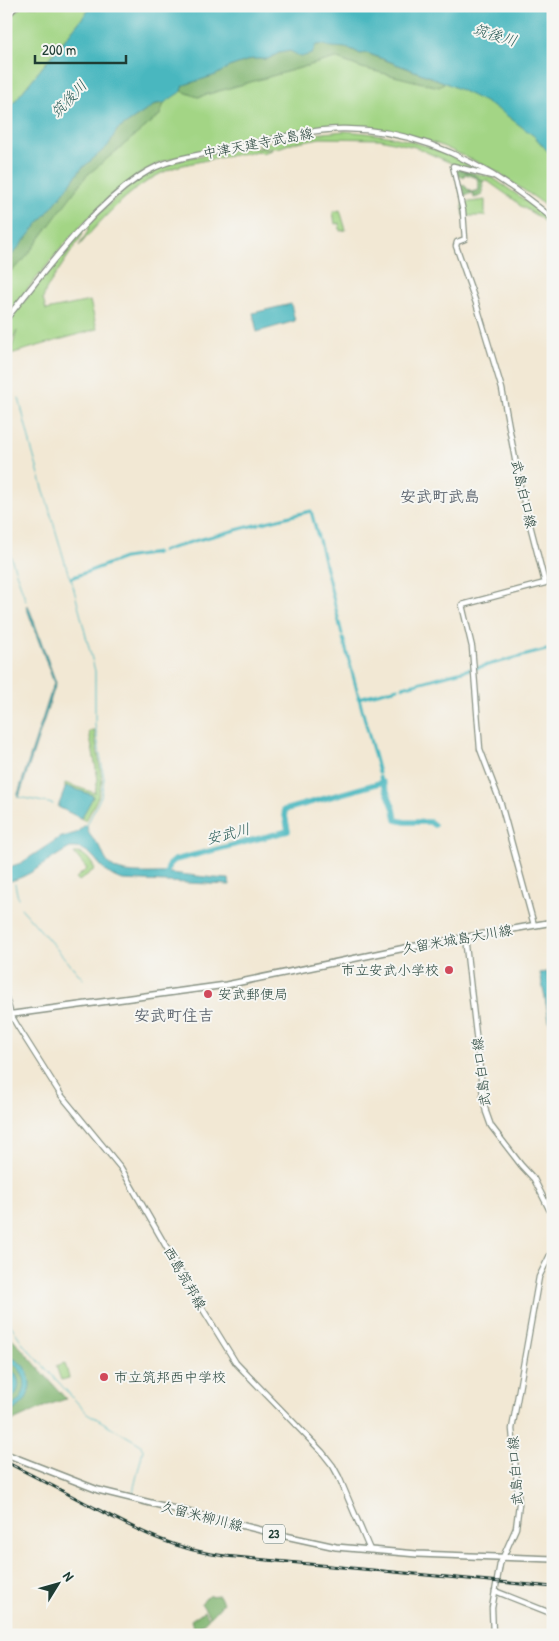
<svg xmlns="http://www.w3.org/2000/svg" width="559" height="1641" font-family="'Patrick Hand','Klee One',sans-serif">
<rect width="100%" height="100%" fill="#f6f6f2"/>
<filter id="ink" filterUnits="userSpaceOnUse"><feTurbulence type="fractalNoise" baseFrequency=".02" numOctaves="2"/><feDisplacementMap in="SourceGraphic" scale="10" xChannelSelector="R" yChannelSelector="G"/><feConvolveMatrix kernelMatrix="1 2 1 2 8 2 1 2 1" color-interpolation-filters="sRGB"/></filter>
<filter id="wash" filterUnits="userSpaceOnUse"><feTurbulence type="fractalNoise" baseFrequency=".0096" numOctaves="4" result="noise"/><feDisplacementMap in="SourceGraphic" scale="20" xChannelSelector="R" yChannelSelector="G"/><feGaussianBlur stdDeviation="1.12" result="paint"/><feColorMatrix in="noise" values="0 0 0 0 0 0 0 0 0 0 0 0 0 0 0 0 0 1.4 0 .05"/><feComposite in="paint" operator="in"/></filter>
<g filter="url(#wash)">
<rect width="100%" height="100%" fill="#f2e8d4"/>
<g fill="#a3d585" stroke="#61895c" fill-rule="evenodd">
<polygon points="21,6 92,6 6,112 6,25 10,18"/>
<path d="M327,41l29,6 89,33 40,19 52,35 5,9 11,12v58l-16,-14 -43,-29 -54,-25 -32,-10 -42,-8 -53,1 -136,29 -22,8 -19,11 -27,21 -35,36 -68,82v-40l17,-15 63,-84 74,-61 4,-12 -8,1 -39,26 -9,16 -27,23 -19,26 -49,59 -7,6v-8l53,-63 19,-26 24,-19 7,-19 31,-22 22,-14 71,-30 64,-17zM326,44c12,7 19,-1 34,10l7,-1 77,30 -5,4 -77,-19 -27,-10 -137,39 -16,-6 2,-6 32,-10 13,-8 23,-8h16l11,-6 11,-2 11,6 11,-3 4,-9z"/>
<path d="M344,131c56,4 91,14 139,42l-30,-9 -38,-17 -35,-8 -60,-1 -28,5 -14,5 -16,-1 -6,-2 58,-11z"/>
<path d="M250,147l22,3 -10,3 -3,-2c-19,3 -38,6 -57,10 -8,2 -17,3 -26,6 -38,13 -71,48 -97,79l9,-15 1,-7c20,-20 42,-43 68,-55 28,-14 63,-16 93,-22z"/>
<polygon points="460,169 493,178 535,207 553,222 553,231 539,217 519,205 517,202 486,180 483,181 476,176"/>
<polygon points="485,200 485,216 464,216 462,203"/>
<polygon points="340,210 346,230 340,231 339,223 335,224 333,212"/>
<polygon points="82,232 83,234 46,289 43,299 46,310 90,301 97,329 10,354 17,331 6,347 6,323"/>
<polygon points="92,730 94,730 102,780 98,797 86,821 80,818 93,797 93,795 66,786 65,788 65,783 95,793 98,779 89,732"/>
<path d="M74,853c11,-1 16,7 21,16l-16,12 -3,-3 11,-9z"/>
<polygon points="65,1363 69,1378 61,1380 56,1366"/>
</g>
<g fill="#82b672" stroke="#507a53">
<path d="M326,44c12,7 19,-1 34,10l6,-1 78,29 -5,5 -77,-19 -27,-10 -137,39 -16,-6 2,-6 32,-10 13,-8 23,-8h16l11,-6 12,-2 5,3 17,-5 3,-4z"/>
<polygon points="164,103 160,115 86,176 23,261 6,275 6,260 13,254 62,195 81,169 108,146 117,130 156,104"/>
<polygon points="460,169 476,176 483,181 483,193 481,196 474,198 473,193 462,196 459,186 463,184 471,192 479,190 477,178 465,174 464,177 458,176 456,170"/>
<polygon points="13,1339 66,1399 48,1405 13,1421 6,1420 6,1341"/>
<polygon points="219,1595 223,1603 210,1617 201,1603 208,1596"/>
<polygon points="204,1611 209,1618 197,1629 193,1627 191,1620"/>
</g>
<g fill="#48b7bf" stroke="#347a7a">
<path d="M92,6h448l13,13v138l-19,-21 -32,-24 -19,-11 -39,-19 -77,-29 -7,1c-10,-7 -16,-6 -28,-7 -5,0 -7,-3 -16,-2l-4,9 -11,3 -11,-6 -11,2 -11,6h-16l-23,8 -13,8 -32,10 -2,6 -18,12 -8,1 -39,26 -9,16 -27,23 -19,26 -49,59 -7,6v-148z"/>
<polygon points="291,304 295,321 257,332 253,313"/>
<polygon points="28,605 56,683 19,797 17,797 54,683 26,606"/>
<polygon points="66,786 92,795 93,797 82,817 80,818 58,807"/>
<path d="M85,825l2,1c1,11 9,14 14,23 3,7 5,14 13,19 12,8 42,4 57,5 20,2 39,5 58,6l1,6 -107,-5c-28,-7 -25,-34 -53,-32 -22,11 -40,30 -64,34v-14l15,-5 38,-25 17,-5z"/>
<polygon points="547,972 553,1003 553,1029 551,1029 540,973"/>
<path d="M6,1356c32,7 32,49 0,57v-5c25,-7 25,-40 0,-47z"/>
<path d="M6,1367c17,7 17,28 0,35v-7c9,-6 9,-15 0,-21z"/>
</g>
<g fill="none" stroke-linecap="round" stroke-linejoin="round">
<g stroke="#48b7bf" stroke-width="1">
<polyline points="19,398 31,447 69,576 71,578 95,671 95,725 104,779 101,796 86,827"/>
<polyline points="6,543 26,601"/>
<polyline points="19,797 53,804"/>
<polyline points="15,884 18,898"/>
<polyline points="21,908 83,979"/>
<polyline points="6,1318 24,1345 87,1413 140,1444 143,1450 132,1496"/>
</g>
<g stroke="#48b7bf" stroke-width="3">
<polyline points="262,523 311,511 318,537"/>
<polyline points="319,540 342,634"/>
<polyline points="162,551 194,541 259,524"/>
<polyline points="71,578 124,558 157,553"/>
<polyline points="343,638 379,773"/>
<polyline points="551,649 553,648"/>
<polyline points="476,668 546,650"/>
<polyline points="403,687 470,669"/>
<polyline points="358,698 398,688"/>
<polyline points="380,777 381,782"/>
</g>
<polyline stroke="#48b7bf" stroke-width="5.5" points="165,878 169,865 175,860 288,831 284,810 383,782 394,809 396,820 405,822 430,822 434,825"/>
</g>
</g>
<g filter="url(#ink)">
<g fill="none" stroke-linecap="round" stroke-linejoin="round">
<defs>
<g id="secondary">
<polyline points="492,176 453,166 463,211 465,239 457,242 456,246 476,303 502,389 520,486 545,583 462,605 472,647 480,749 501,804 534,925"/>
<path d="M6,319c41,-50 80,-106 134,-143 28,-19 61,-21 94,-28 35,-8 71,-18 108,-19 79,-1 152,40 211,90"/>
<polyline points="465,937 483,1096 486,1112 491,1126 521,1165 534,1179 553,1217"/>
<polyline points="6,998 11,1015 18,1027 61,1095 121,1168 191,1290 236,1363 322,1452 333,1466 339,1477 370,1550"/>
<polyline points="495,1591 553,1614"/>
<polyline points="493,1635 492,1608 500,1564 516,1528 519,1504 512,1429 539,1277 553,1249"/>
</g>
<g id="primary">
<polyline points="6,16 16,6"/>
<polyline points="6,1015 226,985 405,948 553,922"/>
<polyline points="6,1454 98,1490 281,1535 336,1547 417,1554 553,1559"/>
</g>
</defs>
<use href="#secondary" stroke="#889284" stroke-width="7"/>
<use href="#primary" stroke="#889284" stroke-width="8"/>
<use href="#secondary" stroke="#fff" stroke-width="4.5"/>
<use href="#primary" stroke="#fff" stroke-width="5"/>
<defs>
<path id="rail" d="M6,1462c30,15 60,31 89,46 44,23 80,42 130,48l328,31"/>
</defs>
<use href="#rail" stroke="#1f3d34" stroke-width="3"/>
<use href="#rail" stroke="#f6f6f2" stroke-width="1" stroke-dasharray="4" stroke-linecap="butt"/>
</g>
</g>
<g fill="#d1495b" stroke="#f6f6f2" stroke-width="2">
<circle cx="449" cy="970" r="5"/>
<circle cx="208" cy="994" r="5"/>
<circle cx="104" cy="1377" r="5"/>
</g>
<g text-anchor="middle" stroke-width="4" stroke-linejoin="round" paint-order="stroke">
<rect fill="#f6f6f2" stroke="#60746d" stroke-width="1" x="263" y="1524.5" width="22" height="19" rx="4"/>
<g font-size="12" font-weight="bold" fill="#1f3d34">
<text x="274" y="1538">23</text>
</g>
<g font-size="14" fill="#1f3d34" stroke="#f6f6f2">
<text transform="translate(258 143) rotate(-11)" y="5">中津天建寺武島線</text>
<text transform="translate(524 494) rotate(77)" y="5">武島白口線</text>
<text transform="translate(457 939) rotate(-10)" y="5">久留米城島大川線</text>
<text transform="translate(481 1072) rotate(-97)" y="5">武島白口線</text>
<text transform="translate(185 1278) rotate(60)" y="5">西島筑邦線</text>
<text transform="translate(515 1471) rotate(-94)" y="5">武島白口線</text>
<text transform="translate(202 1516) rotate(14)" y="5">久留米柳川線</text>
</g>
<g font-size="14" fill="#1f3d34" stroke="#f6f6f2" text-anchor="start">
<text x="439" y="975" text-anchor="end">市立安武小学校</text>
<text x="218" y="999">安武郵便局</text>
<text x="114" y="1382">市立筑邦西中学校</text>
</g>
<g font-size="15" font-style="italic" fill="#295c57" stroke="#f6f6f2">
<text transform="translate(495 35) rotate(17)" y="5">筑後川</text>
<text transform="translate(69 99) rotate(-47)" y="5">筑後川</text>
<text transform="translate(228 834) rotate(-14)" y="5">安武川</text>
</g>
<g font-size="16" font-weight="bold" fill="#5f6771" stroke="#f6f6f2">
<text x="440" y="502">安武町武島</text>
<text x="174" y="1021">安武町住吉</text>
</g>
</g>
<rect width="559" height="1641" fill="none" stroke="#f6f6f2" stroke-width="25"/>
<g transform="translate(58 1584) rotate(53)" stroke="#f6f6f2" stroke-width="4" paint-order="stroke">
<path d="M0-4L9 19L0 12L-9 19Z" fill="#1f3d34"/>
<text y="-8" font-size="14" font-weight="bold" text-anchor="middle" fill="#1f3d34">N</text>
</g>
<path d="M35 55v8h91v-8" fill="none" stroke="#1f3d34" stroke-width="2.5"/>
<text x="42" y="55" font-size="15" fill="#1f3d34" stroke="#f6f6f2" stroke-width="4" paint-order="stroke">200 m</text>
</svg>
